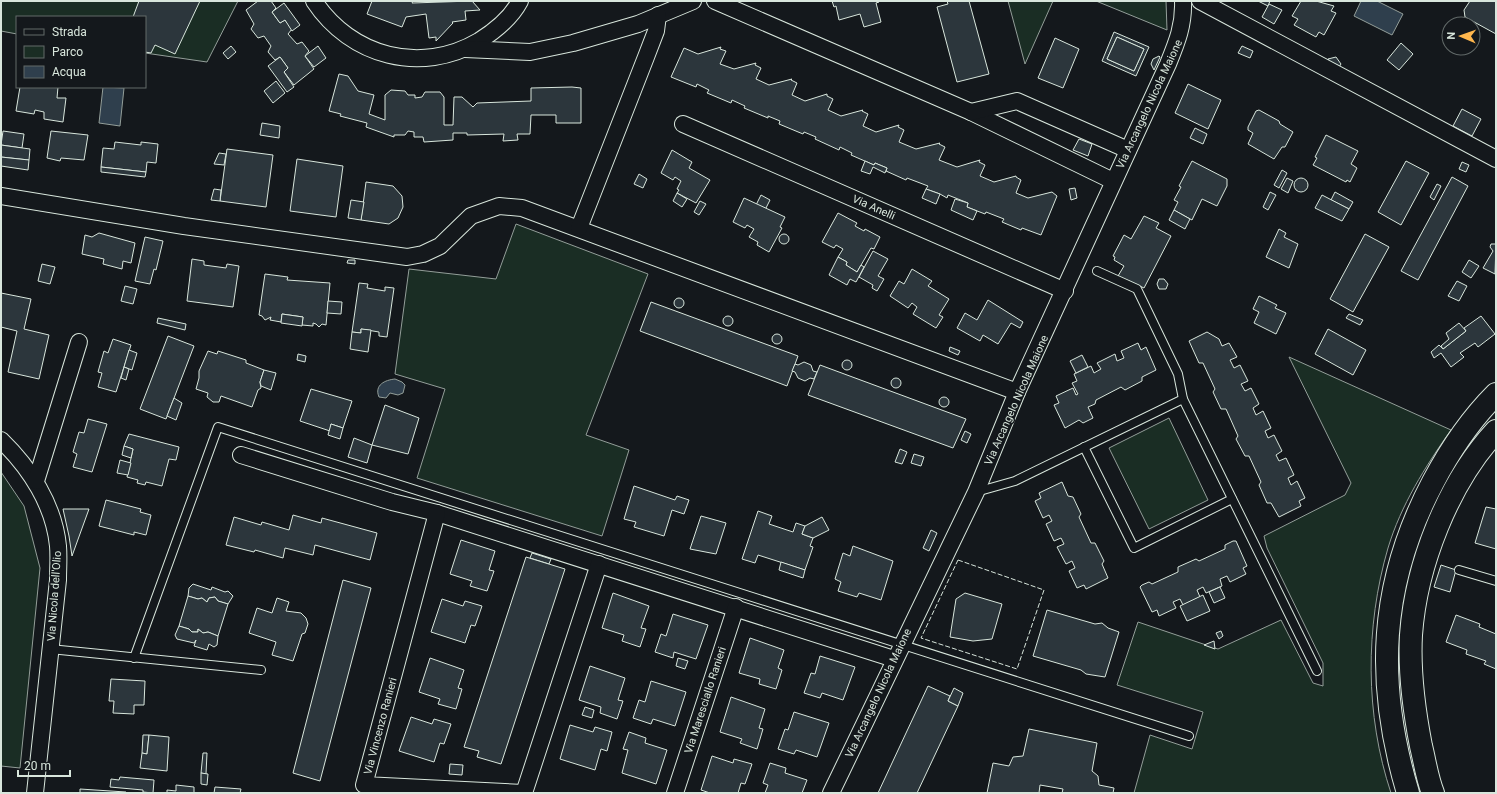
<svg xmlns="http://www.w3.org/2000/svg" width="1497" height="794" font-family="Roboto,sans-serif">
<rect width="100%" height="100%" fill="#14181c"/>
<g fill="#1a2d24" stroke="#939e99">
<polygon points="1,1 238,1 207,62 145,53 145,17 17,17 17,34 1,31"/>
<polygon points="1008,1 1053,1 1025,64"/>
<polygon points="1096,1 1166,1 1167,30"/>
<polygon points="516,224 648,274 586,435 629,450 602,536 417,478 445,389 395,374 409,269 496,279"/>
<path d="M1289,357l162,73c-26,37 -50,75 -63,118 -23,79 -23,167 3,245h-257l16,-58 42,14 11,-37 -86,-27 21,-63 80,27 63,-29 32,63 10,3v-23l-56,-115 -3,-12 81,-41 6,-12z"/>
<polygon points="1169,418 1208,500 1149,529 1109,448"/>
<polygon points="1,472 24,506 40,568 20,768 1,766"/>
</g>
<g fill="#2f3f4d" stroke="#939e99">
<polygon points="1361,1 1377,1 1403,14 1392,35 1354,16"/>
<polygon points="103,87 124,88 120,126 99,123"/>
<path d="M395,379l7,3 3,3 -2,8 -5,2 -8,-2 -4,5 -7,-1c-5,-12 6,-17 16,-18z"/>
</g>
<g fill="#2c363c" stroke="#d8e6dc" fill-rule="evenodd">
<polygon points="139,1 200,1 175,54 155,45 151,53 145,52 145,17 133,17"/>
<polygon points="258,1 271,1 276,8 272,12 280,23 285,20 292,29 288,34 297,44 302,42 309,51 305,56 314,69 294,85 284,72 288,68 280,57 275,60 268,52 271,46 264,36 258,38 251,29 254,24 246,10"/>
<polygon points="372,1 413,1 412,3 472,1 480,10 465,11 466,20 452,22 453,23 436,41 436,37 429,38 426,14 406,17 402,27 367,14"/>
<polygon points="832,1 877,1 879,2 876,3 881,22 864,27 860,14 839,20 836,6 834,7"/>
<polygon points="947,1 969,1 989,74 957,82 937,7 948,4"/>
<polygon points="1258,1 1270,1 1268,6"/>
<polygon points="1301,1 1316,1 1334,6 1331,11 1336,13 1324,35 1319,32 1316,37 1294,25 1298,19 1292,16"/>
<polygon points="1470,1 1496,1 1496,34 1465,17 1464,10"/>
<polygon points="284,3 300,25 292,31 285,20 280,23 272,12"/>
<polygon points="1269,4 1282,10 1274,24 1262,17"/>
<path d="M1114,32l35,15 -13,29 -34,-15zM1117,37l27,12 -10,22 -27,-12z"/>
<polygon points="1117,37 1144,49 1134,71 1107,59"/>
<polygon points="1055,38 1079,49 1063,88 1038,78"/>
<polygon points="1401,43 1413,54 1399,70 1387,60"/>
<polygon points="231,46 236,52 228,59 223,53"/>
<polygon points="318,46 326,58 314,67 305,56"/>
<polygon points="1242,46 1253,51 1250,58 1238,53"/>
<polygon points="721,47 720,49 726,51 720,64 734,69 756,63 755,65 761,68 756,79 769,85 792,79 791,80 797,83 792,95 805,101 827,94 827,96 833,99 828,110 841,116 863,110 862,111 868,114 863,126 876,132 899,125 898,127 904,130 899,142 916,149 940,143 939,144 945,147 939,160 957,167 980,160 979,162 985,165 980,176 994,182 1016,176 1016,177 1021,180 1016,193 1028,198 1052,192 1057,196 1041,235 1022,228 1021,230 1002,222 1004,219 986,212 985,214 967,207 968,203 948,195 947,198 940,194 926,189 928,186 907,178 906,180 886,171 887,168 875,163 874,165 851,155 852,153 840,147 839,150 815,139 816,137 804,132 803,134 779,124 780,121 768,116 768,118 744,108 745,106 732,100 731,103 707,93 709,90 697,84 696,87 671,77 684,48 698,54"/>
<polygon points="1159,56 1160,57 1154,70 1151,64 1153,59"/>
<polygon points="280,57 288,68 284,72 294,87 287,92 268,66"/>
<polygon points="1336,57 1341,64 1339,67 1328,61 1328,59"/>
<polygon points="339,74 348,76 358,91 374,95 369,114 385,120 385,95 391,90 405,91 408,95 415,95 415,98 422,97 425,92 440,92 444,97 444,125 453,125 454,97 462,97 473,107 477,103 531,101 531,88 572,87 581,88 581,123 556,123 556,115 531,115 530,134 517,134 518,140 503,141 504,134 467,135 467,133 453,133 453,140 424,142 423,137 414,137 414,132 408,131 405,135 394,135 394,137 366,127 367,123 340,116 341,114 329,111"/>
<polygon points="276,81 285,93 273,103 264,91"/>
<polygon points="1188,84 1221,100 1208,129 1175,113"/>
<polygon points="20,87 67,87 58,87 57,98 66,98 63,122 44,119 44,112 35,110 34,114 16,111"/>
<polygon points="1462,109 1481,119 1472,136 1453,126"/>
<polygon points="1259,110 1279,121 1280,124 1293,132 1285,147 1282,147 1274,159 1248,144 1253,133 1248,130 1248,127 1256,111"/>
<polygon points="262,123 280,126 279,138 260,135"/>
<polygon points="1195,128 1207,134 1203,144 1190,138"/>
<polygon points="3,131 24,134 22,148 1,145"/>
<polygon points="51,131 88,135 84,160 61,158 60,161 47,158"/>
<polygon points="1326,135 1358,151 1351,164 1357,168 1350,182 1347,180 1346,182 1313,165 1317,158 1315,157"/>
<polygon points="1079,139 1092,144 1088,156 1073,150"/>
<polygon points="115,142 141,145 141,142 158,144 156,163 147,162 146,172 101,167 103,148 114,149"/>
<polygon points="1,145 30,149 29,160 1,157"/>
<polygon points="227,149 273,155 266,207 220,201"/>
<polygon points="672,150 692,162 689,168 710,180 696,203 677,193 679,190 677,189 681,181 675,177 673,180 661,173"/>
<polygon points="219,153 226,154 224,165 214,164"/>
<polygon points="1,157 29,160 28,170 1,166"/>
<polygon points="297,159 343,166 336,217 290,211"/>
<polygon points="865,161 874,165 875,163 887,168 885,173 873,167 870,174 861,171"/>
<polygon points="1192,161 1227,179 1227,186 1217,206 1202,199 1192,220 1174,210 1178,202 1174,200 1181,187 1179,186"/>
<polygon points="1406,161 1429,173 1401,225 1378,212"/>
<polygon points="1462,162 1469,165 1466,172 1459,169"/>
<polygon points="101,167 146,172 145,177 101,172"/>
<polygon points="1282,170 1287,173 1279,188 1274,185"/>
<polygon points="639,174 647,179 643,188 634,184"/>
<polygon points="1452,177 1468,186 1418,280 1401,271"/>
<circle cx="1301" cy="185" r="7"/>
<polygon points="1287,178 1293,181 1288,193 1281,189"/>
<polygon points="366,182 393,186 402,196 403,207 398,218 389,224 361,220"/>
<polygon points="1437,184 1441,186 1434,200 1430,197"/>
<polygon points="1075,188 1077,198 1071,200 1069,189"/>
<polygon points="214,189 221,190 220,201 211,200"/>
<polygon points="926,189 940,194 936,204 922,198"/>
<polygon points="1270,192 1276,195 1268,210 1263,207"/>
<polygon points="1335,192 1353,202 1349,209 1331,200"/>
<polygon points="677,193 687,199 682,207 673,201"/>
<polygon points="761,195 770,200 765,210 756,205"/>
<polygon points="1322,195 1349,209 1342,221 1315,208"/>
<polygon points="744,198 785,217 780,227 782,228 769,252 757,245 758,242 749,237 754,229 747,225 745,228 733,222"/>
<polygon points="955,199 968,203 967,207 977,211 973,220 951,210"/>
<polygon points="351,200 364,202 361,220 348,218"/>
<polygon points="700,201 706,204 699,215 694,212"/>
<polygon points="1174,210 1190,219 1185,229 1169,220"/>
<polygon points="838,213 857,223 855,226 864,231 865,229 880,237 874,249 871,248 857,272 846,265 847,262 838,257 843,249 836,245 834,248 822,242"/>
<polygon points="1144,216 1159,223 1156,228 1171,236 1144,288 1118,276 1124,266 1114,260 1115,257 1113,256 1124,235 1131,239"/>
<polygon points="1279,229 1286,233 1284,237 1298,244 1289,268 1266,257"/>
<polygon points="99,233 135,243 131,263 123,261 122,269 103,264 104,259 82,254 85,235 92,237"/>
<polygon points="1365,234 1389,247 1353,312 1330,299"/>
<circle cx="784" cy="239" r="5"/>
<polygon points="145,237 163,241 156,270 154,269 150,284 135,281"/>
<polygon points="1491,244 1496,244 1495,274 1483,268 1493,251 1490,247"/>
<polygon points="873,251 888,259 878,276 884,279 877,291 872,288 873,285 859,277"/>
<polygon points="838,257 847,262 846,265 857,272 861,265 864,267 856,282 850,279 847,285 829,275"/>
<polygon points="192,259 204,261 204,265 226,268 227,264 239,266 233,307 187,301"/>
<polygon points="348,260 355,260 355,264 347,263"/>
<polygon points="1469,260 1479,266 1471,278 1462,272"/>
<polygon points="42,264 55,267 50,284 38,281"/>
<polygon points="912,269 932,281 928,286 949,299 939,315 943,317 936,328 913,314 917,307 912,303 908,308 890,296 899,281 904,284"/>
<polygon points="265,274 288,277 287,280 330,283 326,325 322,324 319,327 316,324 313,323 313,326 302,325 303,317 282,314 281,322 270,320 271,317 265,320 262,316 259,315"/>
<polygon points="1159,279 1164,279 1168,284 1166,289 1159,289 1157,284"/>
<polygon points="1457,281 1467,286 1459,301 1448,296"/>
<polygon points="359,283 368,284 367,288 385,291 385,287 394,288 387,337 379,336 379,332 361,329 361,333 352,332"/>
<polygon points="125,286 137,289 133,304 121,301"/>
<polygon points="1,293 31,299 24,329 49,335 39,379 8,372 17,331 1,327"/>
<polygon points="1259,296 1277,305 1275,308 1286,313 1276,334 1254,323 1259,312 1253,309"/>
<circle cx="679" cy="303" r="5"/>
<polygon points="988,300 1023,322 1020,328 1011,323 998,344 983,335 980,341 957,328 965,313 977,320"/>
<polygon points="328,301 342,302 341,314 327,313"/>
<polygon points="651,302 798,356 787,386 640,331"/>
<polygon points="282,314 303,317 302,326 281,323"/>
<polygon points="1349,314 1363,320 1360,325 1346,318"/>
<circle cx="728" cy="321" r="5"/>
<polygon points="1481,316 1495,334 1478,347 1475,343 1460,353 1464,357 1451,367 1441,353 1434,358 1431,352 1439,345 1443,349 1466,331 1464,328"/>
<polygon points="158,318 186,324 185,330 157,323"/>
<polygon points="1459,323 1466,331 1443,349 1441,346 1449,339 1446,333"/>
<polygon points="361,329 371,330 368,352 350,349 352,332 361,333"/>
<polygon points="1328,329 1366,350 1353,375 1315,354"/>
<polygon points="1207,332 1219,339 1222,346 1229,343 1237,357 1230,360 1234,368 1240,365 1248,381 1241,384 1245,391 1251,388 1259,404 1253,408 1256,415 1263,411 1271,428 1265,431 1268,438 1274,435 1282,451 1276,455 1279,461 1286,458 1294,475 1288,478 1291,485 1297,481 1305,498 1299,501 1301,506 1279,517 1271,503 1267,503 1259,485 1261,482 1249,456 1245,456 1236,439 1238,436 1226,409 1221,409 1213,392 1215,389 1203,363 1199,363 1189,341"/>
<circle cx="777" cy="339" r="5"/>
<polygon points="168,336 194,346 166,419 140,409"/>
<polygon points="113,339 131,345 116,392 98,387 102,373 98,372 104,351 108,353"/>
<polygon points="1138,343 1141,350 1146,347 1156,370 1142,377 1142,381 1125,390 1121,387 1096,400 1095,404 1088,407 1093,418 1083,423 1079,420 1065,428 1054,405 1059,403 1056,396 1073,388 1076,395 1078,394 1072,383 1077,381 1074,374 1091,366 1094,373 1101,369 1097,363 1115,354 1117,361 1124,358 1121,351"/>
<polygon points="950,347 960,351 958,355 949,351"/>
<polygon points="129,350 137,353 132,370 124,367"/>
<polygon points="208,351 217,354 218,351 246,360 246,363 264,370 260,382 261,388 258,390 252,407 221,396 219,402 213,402 207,397 208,393 196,389 199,378 199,371"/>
<polygon points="298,354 306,356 305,362 297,360"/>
<polygon points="1082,355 1088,367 1076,373 1070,361"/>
<circle cx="847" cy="365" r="5"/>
<polygon points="804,362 811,365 813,371 817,372 814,379 810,378 805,381 798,378 795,372 792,371 795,364 798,365"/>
<polygon points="820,365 966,419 953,448 808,395"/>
<polygon points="124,367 129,369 126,380 121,378"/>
<polygon points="264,370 276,373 271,390 261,386 260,382"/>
<circle cx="896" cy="383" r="5"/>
<polygon points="311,389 352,401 343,428 331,424 330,431 300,421"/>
<circle cx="944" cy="402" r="5"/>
<polygon points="174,398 182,403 176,420 167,416"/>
<polygon points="385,405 419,418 408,454 372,445"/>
<polygon points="88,419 107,424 92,472 73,467 77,454 73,452 79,432 84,433"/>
<polygon points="331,424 343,428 340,439 328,435"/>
<polygon points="965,431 971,434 967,443 961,440"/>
<polygon points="129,434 179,447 176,460 169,459 162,486 146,482 145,485 137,483 138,480 127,477 133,449 124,446"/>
<polygon points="354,438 372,445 367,463 348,457"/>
<polygon points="124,446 133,449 131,458 122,455"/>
<polygon points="900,449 907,452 902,464 895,462"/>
<polygon points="914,454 924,457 921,466 911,463"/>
<polygon points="120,460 131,463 128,475 117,473"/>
<polygon points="1062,482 1068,496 1073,497 1081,514 1079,517 1091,543 1095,543 1104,561 1102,564 1108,578 1086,589 1084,585 1077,588 1069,571 1075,568 1072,561 1066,564 1057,547 1064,544 1061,538 1054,541 1046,524 1052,521 1049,515 1043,518 1035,501 1041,498 1039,493"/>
<polygon points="634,486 675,500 677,496 689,500 684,514 672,510 664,536 634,527 636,522 624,519"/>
<polygon points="106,500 141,509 140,512 151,515 146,535 134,532 134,535 99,526"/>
<polygon points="1486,507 1496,509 1496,549 1475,543"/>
<polygon points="63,509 89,509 72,556 69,536"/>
<polygon points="758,511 772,516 769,524 793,532 796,523 805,526 802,534 813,538 810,546 813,547 805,570 758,555 755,563 742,559"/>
<polygon points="293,515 321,523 322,518 377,533 370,560 315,545 313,555 285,548 283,558 255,550 254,552 226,545 234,517 261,525 262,522 289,530"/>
<polygon points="701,516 726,523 716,554 690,549"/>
<polygon points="822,517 829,530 813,538 802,534 805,526"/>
<polygon points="931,530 937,533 929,551 923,548"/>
<polygon points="461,540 495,551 489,570 494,571 487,591 470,586 472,581 450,574"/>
<polygon points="1233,541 1236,541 1247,566 1243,568 1246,574 1230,582 1227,576 1220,579 1222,586 1206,593 1203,587 1197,590 1200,597 1183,605 1180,599 1173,602 1176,608 1159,616 1157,610 1152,612 1140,587 1142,585 1149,582 1152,584 1178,572 1178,567 1196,559 1199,561 1225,549 1225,545"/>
<polygon points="853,546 893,561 881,600 859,593 857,597 838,591 841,582 835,579 843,553 850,556"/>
<polygon points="532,553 551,559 549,564 530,558"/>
<polygon points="526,557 565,569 501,764 477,757 479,751 464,747"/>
<polygon points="781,562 805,570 803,578 779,570"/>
<polygon points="1441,565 1456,570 1450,592 1434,587"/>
<polygon points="343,580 371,588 320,781 293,773"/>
<polygon points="193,584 211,590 212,587 225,592 228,591 233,596 228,604 218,601 215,597 209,598 207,602 202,598 198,599 188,596 189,588"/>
<polygon points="1220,587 1225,598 1214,603 1209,592"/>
<polygon points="613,593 649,606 641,628 646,629 640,647 622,641 624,635 602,628"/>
<polygon points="965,593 1002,604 992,639 973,641 950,637 956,599"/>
<polygon points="1203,595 1210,611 1187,621 1180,606"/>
<polygon points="188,596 198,599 202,598 207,602 209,598 215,597 218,601 228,604 218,636 208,632 203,633 198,629 198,632 192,632 189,629 179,626"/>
<polygon points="277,598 289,602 286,611 301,613 306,618 308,624 305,633 302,634 293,661 272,655 276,642 249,633 257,608 272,613"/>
<polygon points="442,599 463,606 465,601 482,606 475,626 471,625 465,643 431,632"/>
<polygon points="1047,610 1095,624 1102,623 1108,628 1119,632 1105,677 1086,674 1081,670 1033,656"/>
<polygon points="673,614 708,625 696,659 674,652 673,658 655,652 661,634 666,636"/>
<polygon points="1456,615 1480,624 1479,627 1496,634 1496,669 1484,664 1486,661 1466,654 1467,650 1446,642"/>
<polygon points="179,626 189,629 192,632 198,632 198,629 203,633 208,632 218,636 217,645 214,647 209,644 207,650 194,646 196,640 194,643 177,639 175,635"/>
<polygon points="1221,631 1223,636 1219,639 1216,633"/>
<polygon points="750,638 784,650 778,668 782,670 776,689 759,684 760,679 739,673"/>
<polygon points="1214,641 1215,649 1204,645"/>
<polygon points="820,656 855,667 843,700 822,693 820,698 804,693 811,673 815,674"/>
<polygon points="430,658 464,670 458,688 462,689 456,709 438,704 440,699 419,692"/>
<polygon points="678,658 688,661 685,669 676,666"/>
<polygon points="590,666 625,678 618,700 623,701 617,719 600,713 601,707 579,700"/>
<polygon points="111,679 145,681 144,705 134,705 134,714 113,713 114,701 109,701"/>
<polygon points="651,681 686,692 675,726 653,719 651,724 633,718 639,700 645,702"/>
<polygon points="928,686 950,696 948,701 958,706 917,793 878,793"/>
<polygon points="954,688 963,693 958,706 948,701"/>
<polygon points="731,697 765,709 759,728 763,729 757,749 740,743 742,739 720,732"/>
<polygon points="585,707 594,710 592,718 582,715"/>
<polygon points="794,712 829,723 817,757 796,750 794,754 778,749 785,729 788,730"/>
<polygon points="411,717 432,724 434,719 451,724 444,744 440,743 434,762 399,751"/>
<polygon points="570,725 593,732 595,727 612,732 607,751 601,749 595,770 560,759"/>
<polygon points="1029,729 1097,743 1092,771 1098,776 1099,785 1114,788 1113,793 1062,793 1063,789 1040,785 1039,793 987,793 993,763 1009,766 1013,757 1023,756"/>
<polygon points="629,732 646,738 645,743 667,750 656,784 622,773 628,750 623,749"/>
<polygon points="143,735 149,735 147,754 142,753"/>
<polygon points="149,735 169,737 167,771 140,768 142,753 147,754"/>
<polygon points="203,753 207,753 206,774 201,773"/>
<polygon points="712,756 733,763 734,759 752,764 745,784 741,783 738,793 710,793 701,790"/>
<polygon points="770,763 786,768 785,773 807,780 802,793 765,793 768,785 763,783"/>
<polygon points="450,764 463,765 462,775 449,774"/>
<polygon points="201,773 208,774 207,785 201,784"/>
<polygon points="120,777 154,780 153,793 143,792 143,790 110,787 111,779 119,780"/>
<polygon points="176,785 194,787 194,793 167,793 167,790 176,791"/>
<polygon points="215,787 241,789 240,793 214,793"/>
<polygon points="80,789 126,792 126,793 80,793"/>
</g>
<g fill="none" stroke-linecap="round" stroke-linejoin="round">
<defs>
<g id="service">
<polyline points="1097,271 1137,289 1178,374 1183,399 1317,671"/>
<polyline points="1084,447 1134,548 1232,499"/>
<polyline points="976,492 1015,481 1183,399"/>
<polyline points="1459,570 1496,581"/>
<polyline points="50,649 261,670"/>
<polyline points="134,658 218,427 1189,736"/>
</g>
<g id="minor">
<path d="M314,1c37,56 107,74 165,40 16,-10 32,-23 41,-40"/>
<polyline points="715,1 971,112 1113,181"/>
<polyline points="1200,1 1496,159"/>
<polyline points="465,49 530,52 573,43 638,24 693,1"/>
<polyline points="971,112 1017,101 1128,150"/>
<polyline points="683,124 1065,291"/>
<polyline points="1,196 184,226 407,257 423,254 440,246 471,216 499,206 522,208 1017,392"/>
<polyline points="579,228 646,57 656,31 658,15"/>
<path d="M1,440c29,28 53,65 57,106 1,11 0,23 0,34l-23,213"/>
<polyline points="241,455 392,502 437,513 894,659"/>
<polyline points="36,481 79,342"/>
<polyline points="437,513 364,785 523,793"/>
<polyline points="524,793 599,564"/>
<polyline points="675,793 736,607"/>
<path d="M831,793l145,-301 41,-100 151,-328c9,-22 16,-39 15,-63"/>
</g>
<g id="trunk">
<path d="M1408,793c-33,-110 -29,-209 25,-311 17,-32 37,-62 63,-88"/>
<path d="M1433,793c-6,-15 -8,-31 -12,-47 -7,-36 -12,-75 -10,-111 5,-70 37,-152 85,-204"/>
</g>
</defs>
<use href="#service" stroke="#d8e6dc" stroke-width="10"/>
<use href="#minor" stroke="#d8e6dc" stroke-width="18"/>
<use href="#trunk" stroke="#d8e6dc" stroke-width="24"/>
<use href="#service" stroke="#14181c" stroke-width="8"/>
<use href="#minor" stroke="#14181c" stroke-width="16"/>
<use href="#trunk" stroke="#14181c" stroke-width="22"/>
<polygon stroke="#d8e6dc" stroke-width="1" stroke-dasharray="5 2" stroke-linecap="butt" points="958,560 1044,590 1017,669 921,638"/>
</g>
<g text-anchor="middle" stroke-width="3" stroke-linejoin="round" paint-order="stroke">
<g font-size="11" fill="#d8e6dc" stroke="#14181c">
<text transform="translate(1149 104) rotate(-65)" y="4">Via Arcangelo Nicola Maione</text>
<text transform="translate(874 207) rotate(24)" y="4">Via Anelli</text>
<text transform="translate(1016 400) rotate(-66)" y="4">Via Arcangelo Nicola Maione</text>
<text transform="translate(54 596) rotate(-86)" y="4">Via Nicola dell'Olio</text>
<text transform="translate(878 693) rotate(-65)" y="4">Via Arcangelo Nicola Maione</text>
<text transform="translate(705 700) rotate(-72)" y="4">Via Maresciallo Ranieri</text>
<text transform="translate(380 726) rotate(-75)" y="4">Via Vincenzo Ranieri</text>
</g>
</g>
<rect width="1497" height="794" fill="none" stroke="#d8e6dc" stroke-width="4"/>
<rect x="16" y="16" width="130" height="72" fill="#14181c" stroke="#626a69"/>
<rect x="24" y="29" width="20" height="6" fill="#14181c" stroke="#626a69"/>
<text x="52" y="36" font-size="12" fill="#d8e6dc">Strada</text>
<rect x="24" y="46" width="20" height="12" fill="#1a2d24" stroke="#626a69"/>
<text x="52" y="56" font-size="12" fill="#d8e6dc">Parco</text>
<rect x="24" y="66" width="20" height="12" fill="#2f3f4d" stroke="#626a69"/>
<text x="52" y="76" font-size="12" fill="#d8e6dc">Acqua</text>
<g transform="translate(1461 36) rotate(272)"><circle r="19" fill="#14181c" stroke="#626a69"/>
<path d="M0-3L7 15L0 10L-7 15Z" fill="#ffb74d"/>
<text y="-6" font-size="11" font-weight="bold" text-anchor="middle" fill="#d8e6dc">N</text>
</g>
<path d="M18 770v6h52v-6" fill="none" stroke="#d8e6dc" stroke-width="2"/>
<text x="24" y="770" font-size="12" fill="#d8e6dc" stroke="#14181c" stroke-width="3" paint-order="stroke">20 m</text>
</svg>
